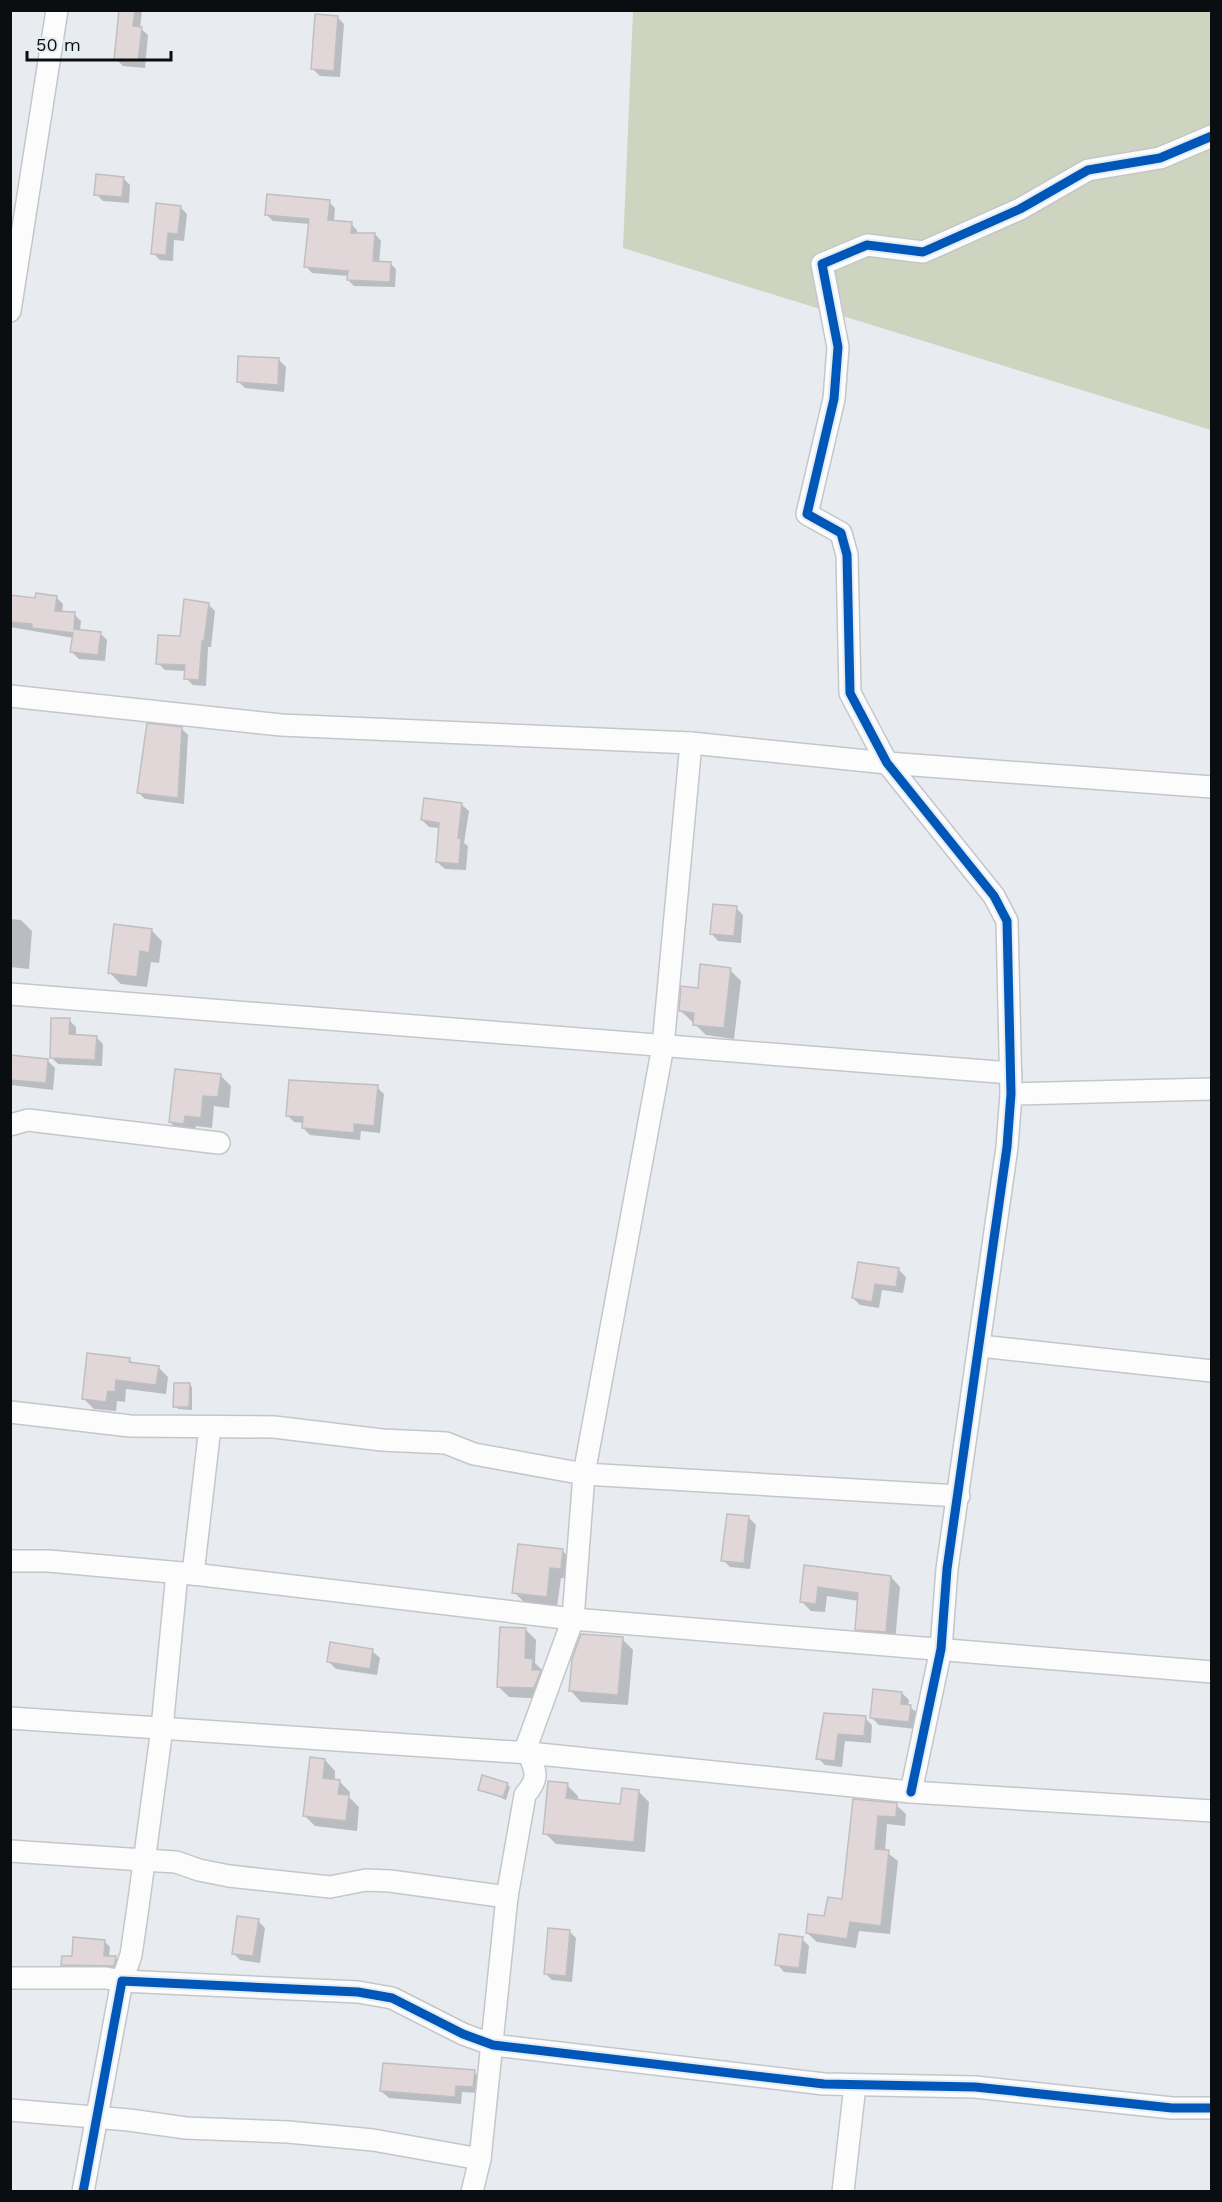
<svg xmlns="http://www.w3.org/2000/svg" width="1222" height="2202" font-family="'Work Sans',sans-serif">
<rect width="100%" height="100%" fill="#e8ecf0"/>
<polygon fill="#ced4c0" points="633,11 1211,11 1211,430 623,248"/>
<g fill="#0003">
<polygon points="121,10 142,10 140,28 148,35 145,68 123,66 116,59"/>
<polygon points="337,17 344,24 340,77 320,76 313,69"/>
<polygon points="123,178 130,185 129,203 103,201 96,194"/>
<polygon points="329,202 335,208 334,222 351,224 357,230 357,234 375,234 381,241 379,263 390,263 396,269 395,287 354,286 348,280 349,276 312,273 306,266 310,224 273,221 267,215"/>
<polygon points="180,207 187,214 184,241 174,240 173,261 160,260 153,253"/>
<polygon points="279,360 286,367 284,392 245,388 238,381"/>
<polygon points="10,597 36,599 56,597 63,604 62,613 74,614 81,621 80,631 100,633 107,640 105,661 79,659 72,652 74,638 10,627"/>
<polygon points="208,604 215,611 211,647 208,647 206,686 193,685 186,678 186,671 165,670 158,663"/>
<polygon points="182,729 188,735 184,804 145,799 139,793"/>
<polygon points="461,804 469,811 464,843 468,846 466,870 445,869 437,862 440,828 429,827 422,820"/>
<polygon points="736,908 743,915 741,943 718,941 711,933"/>
<polygon points="10,919 21,920 32,931 29,969 10,967"/>
<polygon points="151,930 162,941 159,963 151,962 147,987 121,984 110,973"/>
<polygon points="730,970 741,981 734,1039 706,1035 681,1011 699,989"/>
<polygon points="69,1020 76,1027 76,1036 96,1037 103,1044 102,1066 58,1064 51,1057"/>
<polygon points="10,1057 48,1061 55,1068 53,1090 11,1085"/>
<polygon points="220,1075 231,1086 229,1108 214,1106 212,1128 196,1126 195,1134 181,1133 170,1122"/>
<polygon points="377,1087 384,1094 380,1133 361,1131 360,1140 310,1135 303,1128 304,1123 294,1122 287,1115"/>
<polygon points="859,1263 899,1270 906,1277 903,1293 882,1290 879,1308 860,1305 853,1298"/>
<polygon points="129,1359 134,1364 158,1367 168,1377 166,1394 126,1389 125,1402 117,1401 116,1411 94,1409 84,1399"/>
<polygon points="189,1384 192,1387 192,1410 178,1409 175,1406"/>
<polygon points="749,1518 756,1525 750,1569 730,1567 723,1560"/>
<polygon points="563,1551 573,1562 571,1579 561,1578 557,1607 525,1603 514,1592"/>
<polygon points="806,1567 891,1577 900,1587 895,1641 866,1639 857,1629 859,1601 827,1596 825,1612 811,1611 801,1601"/>
<polygon points="525,1629 536,1640 535,1663 543,1671 545,1699 509,1697 498,1686"/>
<polygon points="622,1639 633,1650 628,1705 581,1702 571,1691"/>
<polygon points="372,1651 380,1658 377,1675 336,1669 329,1662"/>
<polygon points="902,1693 909,1700 908,1706 918,1713 916,1729 879,1725 872,1718"/>
<polygon points="865,1718 872,1725 871,1743 845,1741 842,1767 825,1765 818,1758 820,1736"/>
<polygon points="325,1760 335,1771 335,1781 339,1781 350,1792 349,1797 359,1807 357,1831 315,1826 304,1815"/>
<polygon points="507,1784 510,1787 506,1800 480,1789"/>
<polygon points="567,1785 578,1796 578,1801 621,1805 638,1791 649,1802 645,1852 556,1844 545,1833"/>
<polygon points="854,1801 896,1805 906,1814 905,1826 887,1824 885,1851 898,1861 890,1934 859,1931 856,1948 817,1942 807,1933 843,1901"/>
<polygon points="258,1921 265,1928 260,1963 240,1960 233,1953"/>
<polygon points="569,1931 576,1938 572,1982 552,1980 545,1973"/>
<polygon points="802,1939 809,1946 806,1974 784,1972 777,1964"/>
<polygon points="104,1941 110,1947 109,1958 116,1958 122,1964 119,1972 69,1971 63,1965"/>
<polygon points="474,2072 481,2079 479,2093 462,2092 461,2104 389,2098 381,2091"/>
</g>
<g fill="#e1d6d8" stroke="#bfbfc1" stroke-width="1.5">
<polygon points="119,10 135,10 133,26 142,27 138,62 114,60"/>
<polygon points="315,14 338,16 334,71 311,69"/>
<polygon points="96,174 124,177 122,197 94,195"/>
<polygon points="267,194 330,200 328,220 352,222 351,233 375,233 373,261 391,262 390,282 347,280 348,271 304,267 309,219 265,215"/>
<polygon points="156,203 181,206 178,234 168,233 166,255 151,254"/>
<polygon points="238,356 279,358 278,385 237,382"/>
<polygon points="36,593 57,596 55,611 75,612 74,629 101,632 98,655 70,652 73,633 32,628 32,624 10,622 10,595 35,598"/>
<polygon points="184,599 209,603 204,641 202,641 199,680 184,679 185,665 156,664 158,635 180,636"/>
<polygon points="147,723 182,727 178,798 137,793"/>
<polygon points="424,798 462,803 458,838 461,838 459,864 436,862 439,823 421,820"/>
<polygon points="713,904 737,906 734,936 710,934"/>
<polygon points="114,924 152,929 149,953 140,951 137,977 108,973"/>
<polygon points="700,964 731,968 724,1028 693,1025 694,1013 679,1011 681,986 698,988"/>
<polygon points="51,1018 70,1018 69,1034 97,1036 95,1060 50,1058"/>
<polygon points="10,1055 48,1059 46,1083 10,1080"/>
<polygon points="175,1069 221,1074 218,1097 203,1096 201,1118 185,1116 184,1124 169,1122"/>
<polygon points="289,1080 378,1085 374,1126 354,1124 354,1133 302,1128 303,1117 286,1116"/>
<polygon points="858,1262 899,1268 896,1287 875,1284 872,1302 852,1298"/>
<polygon points="87,1353 130,1358 129,1362 159,1366 156,1385 116,1380 115,1392 108,1391 106,1402 82,1399"/>
<polygon points="174,1383 190,1383 189,1407 173,1407"/>
<polygon points="727,1514 749,1516 744,1563 721,1561"/>
<polygon points="518,1544 563,1549 561,1569 550,1568 547,1597 512,1593"/>
<polygon points="804,1565 891,1576 886,1632 855,1630 858,1593 818,1587 816,1604 800,1602"/>
<polygon points="500,1627 526,1628 525,1658 533,1659 532,1670 541,1670 534,1688 497,1687"/>
<polygon points="581,1634 623,1637 618,1695 569,1691 572,1659"/>
<polygon points="330,1642 373,1649 370,1669 327,1662"/>
<polygon points="873,1689 902,1692 901,1704 911,1705 909,1722 870,1718"/>
<polygon points="824,1713 866,1716 864,1736 838,1734 835,1761 816,1759"/>
<polygon points="310,1757 325,1759 323,1778 340,1780 338,1794 349,1795 346,1821 303,1816"/>
<polygon points="482,1775 508,1783 503,1797 478,1790"/>
<polygon points="548,1781 568,1783 566,1798 581,1800 620,1804 622,1788 639,1790 634,1842 543,1834"/>
<polygon points="853,1799 897,1803 896,1817 878,1816 875,1849 889,1850 881,1926 850,1922 847,1939 806,1933 808,1914 824,1916 828,1897 842,1899"/>
<polygon points="237,1916 259,1919 253,1956 232,1954"/>
<polygon points="548,1928 570,1930 566,1976 544,1974"/>
<polygon points="779,1934 803,1937 799,1968 775,1965"/>
<polygon points="73,1937 105,1940 104,1956 116,1956 114,1966 61,1965 62,1956 72,1956"/>
<polygon points="383,2063 475,2070 473,2087 456,2086 455,2097 380,2091"/>
</g>
<g fill="none" stroke-linecap="round" stroke-linejoin="round">
<defs>
<g id="street">
<polyline points="10,311 57,10"/>
<polyline points="10,696 281,725 691,743 887,763 1212,787"/>
<polyline points="691,743 663,1046 584,1474 959,1496"/>
<polyline points="10,994 1011,1073"/>
<polyline points="1011,1094 1212,1089"/>
<polyline points="10,1125 28,1120 219,1143"/>
<polyline points="980,1346 1212,1371"/>
<path d="M10,1412l120,14 144,1 108,13 64,3 28,11 110,20 -11,145 -46,126c4,23 17,28 -2,50l-18,102 -27,262 -8,33"/>
<polyline points="10,1561 49,1561 193,1574 573,1619 1212,1672"/>
<polyline points="193,1574 210,1427"/>
<polyline points="10,1718 529,1753 911,1792 1212,1811"/>
<polyline points="911,1792 941,1649 947,1569 1007,1147 1011,1094 1007,921 994,896 887,763 850,693 847,555 841,533 807,514 834,399 838,347 822,264 867,245 923,252 1020,209 1088,170 1160,158 1212,136"/>
<polyline points="10,1851 143,1860 176,1862 199,1870 229,1876 330,1887 366,1880 390,1881 507,1897"/>
<polyline points="10,1978 106,1978 122,1981 131,1955 138,1907 162,1728 177,1573"/>
<polyline points="10,2110 129,2120 186,2128 288,2132 373,2140 480,2159"/>
<polyline points="83,2192 122,1981 358,1992 392,1998 463,2034 493,2045 824,2084 975,2087 1172,2108 1212,2108"/>
<polyline points="843,2192 855,2085"/>
</g>
</defs>
<use href="#street" stroke="#c3c7ca" stroke-width="24"/>
<use href="#street" stroke="#fcfcfd" stroke-width="21"/>
<defs>
<g id="cycleway">
<polyline points="911,1792 941,1649 947,1569 1007,1147 1011,1094 1007,921 994,896 887,763 850,693 847,555 841,533 807,514 834,399 838,347 822,264 867,245 923,252 1020,209 1088,170 1160,158 1212,136"/>
<polyline points="83,2192 122,1981 358,1992 392,1998 463,2034 493,2045 824,2084 975,2087 1172,2108 1212,2108"/>
</g>
</defs>
<use href="#cycleway" stroke="#e4ecf4" stroke-width="13"/>
<use href="#cycleway" stroke="#0057b8" stroke-width="9"/>
</g>
<rect width="1222" height="2202" fill="none" stroke="#0b0e10" stroke-width="24"/>
<path d="M27 51v9h144v-9" fill="none" stroke="#0b0e10" stroke-width="3"/>
<text x="36" y="51" font-size="18" fill="#0b0e10" stroke="#e4ecf4" stroke-width="4.5" paint-order="stroke">50 m</text>
</svg>
